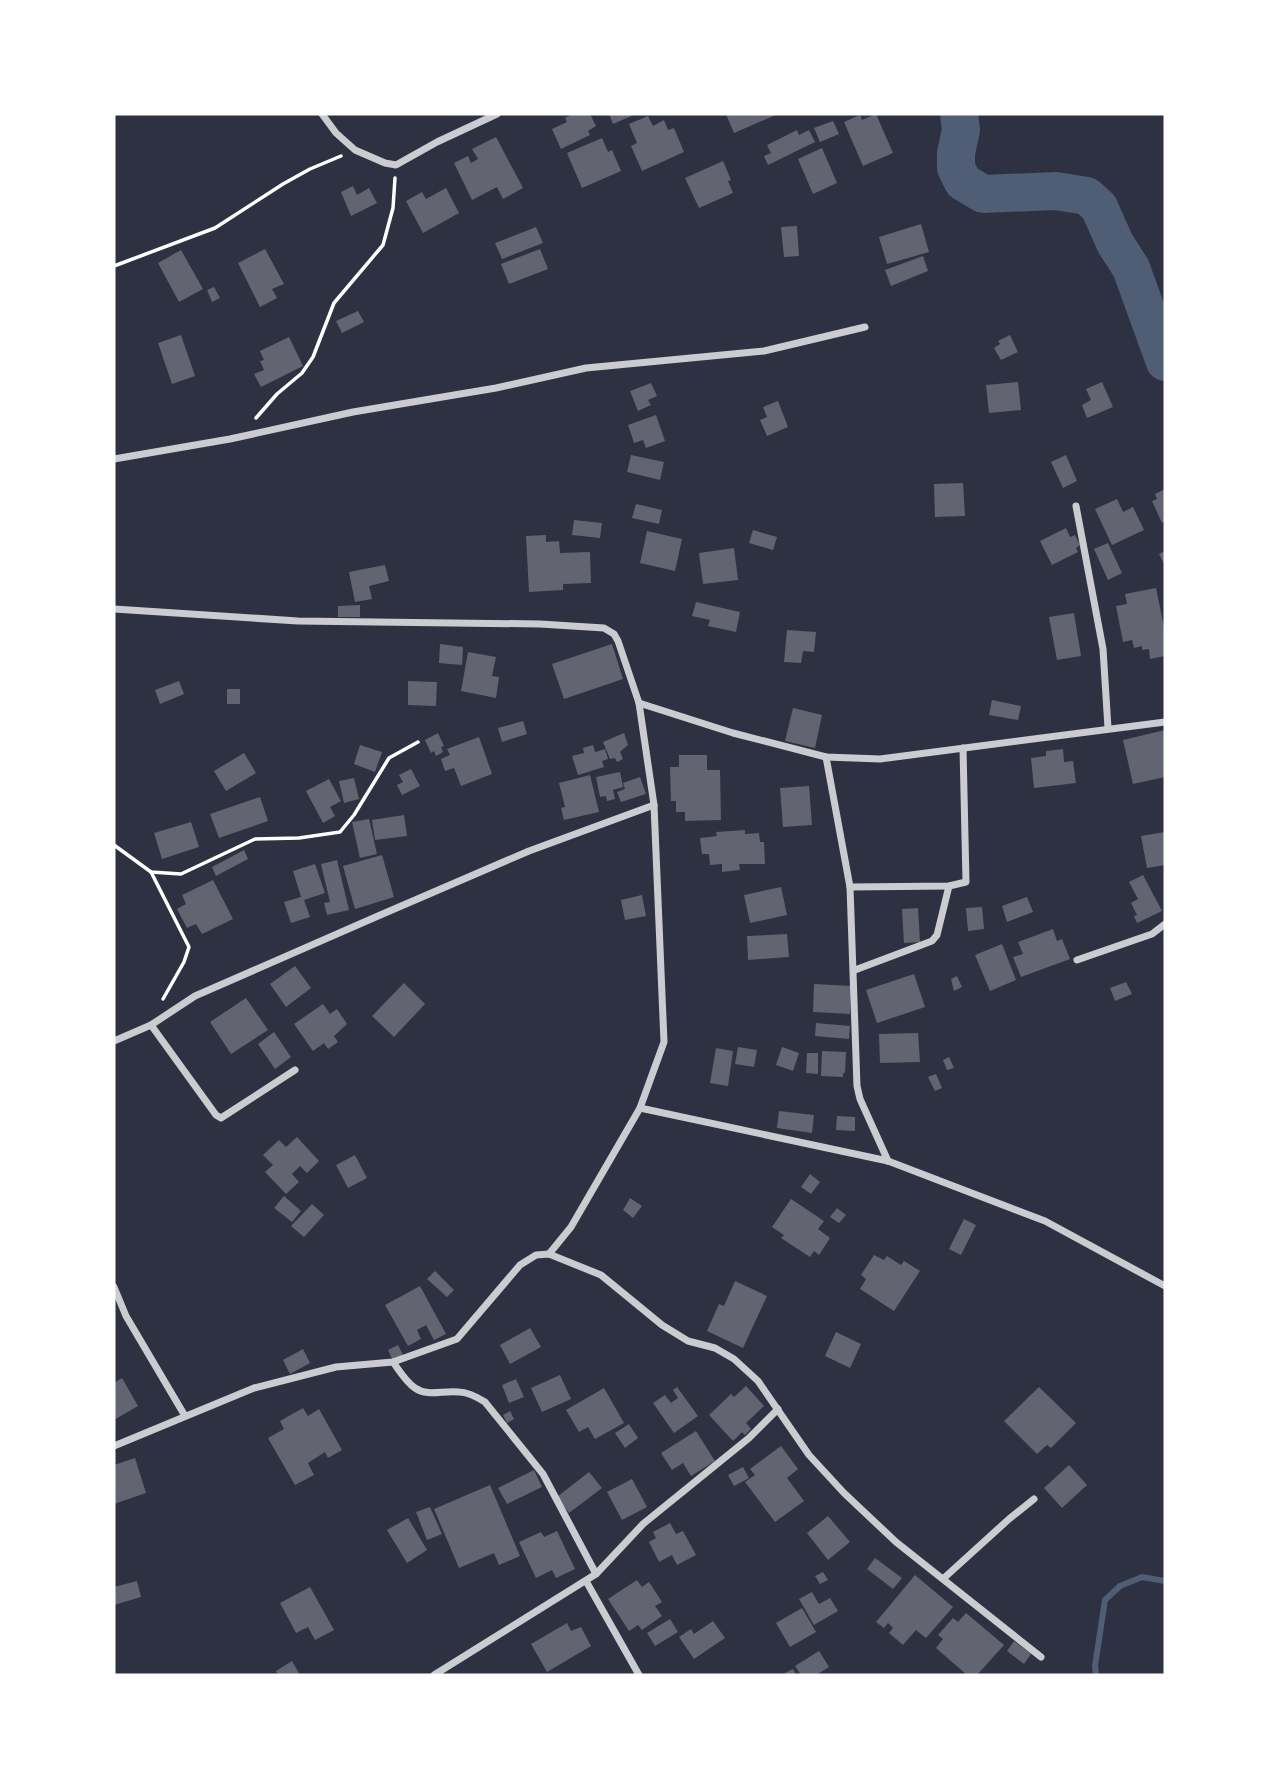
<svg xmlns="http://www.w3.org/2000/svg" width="1279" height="1789" font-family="Barlow,sans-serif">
<rect width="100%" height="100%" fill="#2d3142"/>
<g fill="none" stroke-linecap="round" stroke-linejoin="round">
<polyline stroke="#4f5d75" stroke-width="6" points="1096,1675 1095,1666 1105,1600 1120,1586 1142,1577 1165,1581"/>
<polyline stroke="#4f5d75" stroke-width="38" points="959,114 961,130 956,153 956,168 963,182 983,194 1056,191 1087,196 1099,207 1115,243 1131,268 1165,362"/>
</g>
<g fill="#626471">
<polygon points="573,114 590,114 596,126 588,131 590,135 561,149 552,129 567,122 565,118"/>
<polygon points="609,114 636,114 613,124"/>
<polygon points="726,114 778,114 734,133"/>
<polygon points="876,114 893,153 863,166 844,122 860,115 862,120"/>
<polygon points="648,116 653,126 664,120 668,130 674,128 684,152 642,171 631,146 637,143 629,124"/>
<polygon points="833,121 839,134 820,142 814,128"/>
<polygon points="797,130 799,135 809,130 815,142 768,165 764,156 771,153 767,145"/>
<polygon points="496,137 523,188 503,199 497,187 472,200 454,163 468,156 471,163 478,159 472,149"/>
<polygon points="602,138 608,152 612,150 621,171 582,188 567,153"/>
<polygon points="822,148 837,183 813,194 798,159"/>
<polygon points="723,161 731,180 728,181 733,193 699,208 685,178"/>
<polygon points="353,186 357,195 369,188 377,203 351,216 341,192"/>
<polygon points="446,188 459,213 423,233 406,201 422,192 426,199"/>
<polygon points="921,224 929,252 887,264 879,237"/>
<polygon points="797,226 799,256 784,257 781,227"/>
<polygon points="536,227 543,243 502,259 495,243"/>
<polygon points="265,249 284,284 272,289 277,298 260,307 238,263"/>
<polygon points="540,249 548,269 509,284 501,264"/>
<polygon points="181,250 203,289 179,302 158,263"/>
<polygon points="923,256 928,271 891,286 885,270"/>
<polygon points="214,287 220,298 212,302 207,290"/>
<polygon points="358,311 364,322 342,333 336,321"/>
<polygon points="181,335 195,376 172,384 158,343"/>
<polygon points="1010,335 1018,352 1001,360 994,348 1000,344 998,341"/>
<polygon points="289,337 303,366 261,387 254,374 264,370 260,361 264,360 260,351"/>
<polygon points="1018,382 1021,410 989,413 986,385"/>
<polygon points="1102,382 1113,407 1087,418 1082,405 1091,400 1086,389"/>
<polygon points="651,383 657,396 648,400 651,405 638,411 630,391"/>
<polygon points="778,401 788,427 767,436 760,420 767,417 763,407"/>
<polygon points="656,415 665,441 646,448 643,440 634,443 628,425"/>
<polygon points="631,455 664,462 660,480 627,472"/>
<polygon points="1066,455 1077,481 1063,488 1051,462"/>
<polygon points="963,483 965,516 935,517 934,484"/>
<polygon points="1165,489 1165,521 1162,523 1152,501 1157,499 1155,494"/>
<polygon points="1117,499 1123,512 1133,507 1144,530 1112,545 1095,509"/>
<polygon points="636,504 662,510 659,524 632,518"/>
<polygon points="574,520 602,523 600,538 572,535"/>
<polygon points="1066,528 1070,537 1075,535 1080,545 1076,548 1078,552 1052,565 1040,541"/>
<polygon points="753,530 777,537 773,550 749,543"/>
<polygon points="647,531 682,539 675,571 640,563"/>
<polygon points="546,535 546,542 559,541 560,553 590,552 591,583 563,584 563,590 529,592 526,536"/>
<polygon points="1108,543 1122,573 1108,580 1094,549"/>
<polygon points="734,548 738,580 703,584 699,553"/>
<polygon points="1165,551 1165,566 1159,554"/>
<polygon points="385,565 389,581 369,586 372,599 355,602 349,572"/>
<polygon points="1156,588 1165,632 1165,656 1150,659 1149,649 1142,650 1142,646 1134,648 1132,640 1123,642 1116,606 1127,604 1125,594"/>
<polygon points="696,602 740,612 736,632 708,626 710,620 692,616"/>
<polygon points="360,605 360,617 338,617 338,606"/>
<polygon points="1074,613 1081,656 1057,660 1049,617"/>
<polygon points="787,630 816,632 814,652 803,651 801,663 784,662"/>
<polygon points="440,644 463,647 462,665 439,663"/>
<polygon points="612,644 623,679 564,699 552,664"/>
<polygon points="468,652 496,657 492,676 499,677 496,698 461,691"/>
<polygon points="179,681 184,694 160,704 155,690"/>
<polygon points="408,681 437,682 436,706 408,705"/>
<rect x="227" y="689" width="13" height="15"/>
<polygon points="992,700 1021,706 1018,720 989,715"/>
<polygon points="793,708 822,715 815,748 785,741"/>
<polygon points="523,721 527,734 502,742 498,728"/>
<polygon points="1165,730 1165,777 1133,784 1123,740"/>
<polygon points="438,733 444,746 441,747 443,752 436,756 434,751 431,753 425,740"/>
<polygon points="624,733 628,745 620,752 623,759 617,762 615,758 610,759 603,742"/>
<polygon points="479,737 492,774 461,786 454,768 445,771 441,759 450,755 447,749"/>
<polygon points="360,745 382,752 375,772 354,764"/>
<polygon points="593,745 595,752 605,749 608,759 602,761 604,767 578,775 572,756 584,753 583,748"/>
<polygon points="1063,749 1064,762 1073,761 1076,783 1034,788 1031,758 1046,756 1046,751"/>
<polygon points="244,753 256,773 226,791 214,771"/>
<polygon points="679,755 707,755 707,770 720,770 721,820 685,821 685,812 676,812 676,801 671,801 670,767 679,767"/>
<polygon points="411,769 420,786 402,795 397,785 403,782 399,775"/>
<polygon points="620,772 623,787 613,790 615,799 607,801 606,796 600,797 596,777"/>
<polygon points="590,775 599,812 564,820 561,808 565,807 559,783"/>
<polygon points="640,777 646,794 621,802 617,792 625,789 623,783"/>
<polygon points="354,778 359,799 344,803 339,781"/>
<polygon points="329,779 341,801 330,807 335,816 323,823 306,791"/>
<polygon points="809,786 812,825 783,827 780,788"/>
<polygon points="260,797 268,821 219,838 210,814"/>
<polygon points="404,815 407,836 375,840 372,820"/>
<polygon points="369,819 377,854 360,858 352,822"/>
<polygon points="191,822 199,847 162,859 154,833"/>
<polygon points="745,830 745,834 759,833 760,842 764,842 765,864 739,864 740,870 722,872 722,864 710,865 709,854 702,854 700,838 717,836 716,832"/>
<polygon points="1165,832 1165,865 1147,868 1141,836"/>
<polygon points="244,850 248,859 216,876 212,867"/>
<polygon points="382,855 394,897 355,909 343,866"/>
<polygon points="337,860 349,910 327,915 324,903 330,902 321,864"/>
<polygon points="315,864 325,893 304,900 310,917 291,923 284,902 301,897 293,871"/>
<polygon points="1143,875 1162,911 1137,923 1134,916 1137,915 1131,903 1138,899 1129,882"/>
<polygon points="213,880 233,919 202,934 196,924 187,928 177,909 186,904 182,895"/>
<polygon points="781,887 787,915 750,923 744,895"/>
<polygon points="642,895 646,916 625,920 621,900"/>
<polygon points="1027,897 1033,912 1007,922 1002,906"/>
<polygon points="982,907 984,929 968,931 966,908"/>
<polygon points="918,908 920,942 904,943 902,909"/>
<polygon points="1053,929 1057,941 1062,939 1070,959 1021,977 1013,957 1023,954 1018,942"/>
<polygon points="787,934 789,957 748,960 747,936"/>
<polygon points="1002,944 1016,980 990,991 975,955"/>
<polygon points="295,966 311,988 286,1007 270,984"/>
<polygon points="914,974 925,1007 877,1023 866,990"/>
<polygon points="957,976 962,987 954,991 951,979"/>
<polygon points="1126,982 1132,994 1115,1001 1110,988"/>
<polygon points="404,983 425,1004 394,1037 372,1016"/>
<polygon points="814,984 851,986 850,1014 813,1012"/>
<polygon points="246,998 268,1030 231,1054 210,1022"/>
<polygon points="323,1004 330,1014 337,1009 347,1024 334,1036 338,1042 328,1049 324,1043 313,1051 294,1024"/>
<polygon points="816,1023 850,1026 849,1039 815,1036"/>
<polygon points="274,1032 291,1057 275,1069 258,1044"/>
<polygon points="918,1033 920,1062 880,1063 879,1034"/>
<polygon points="738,1047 757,1050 754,1067 735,1064"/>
<polygon points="782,1047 799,1053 793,1071 776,1065"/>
<polygon points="716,1048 733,1051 728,1086 710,1083"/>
<polygon points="822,1051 846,1052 845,1073 843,1073 843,1077 821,1076"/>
<polygon points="807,1053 818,1053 818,1074 806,1073"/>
<polygon points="949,1057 954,1068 947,1070 943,1060"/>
<polygon points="936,1074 942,1088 935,1091 928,1077"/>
<polygon points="779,1111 814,1115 812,1133 777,1128"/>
<polygon points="837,1116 855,1117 855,1131 836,1130"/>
<polygon points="297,1137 319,1161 307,1173 300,1166 292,1174 299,1182 286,1194 265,1172 273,1165 263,1155 279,1140 286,1147"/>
<polygon points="355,1155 367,1178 348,1188 336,1165"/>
<polygon points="810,1174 820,1182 811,1194 801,1187"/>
<polygon points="284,1196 301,1211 292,1222 274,1208"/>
<polygon points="630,1198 642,1206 633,1218 623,1210"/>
<polygon points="791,1199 824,1221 818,1229 830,1238 819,1255 814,1251 810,1257 781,1238 784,1235 772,1227"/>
<polygon points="312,1204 324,1215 304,1237 291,1226"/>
<polygon points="837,1208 846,1215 839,1223 830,1217"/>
<polygon points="964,1219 976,1225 961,1255 949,1249"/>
<polygon points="874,1255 884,1260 887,1256 901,1265 904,1261 920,1271 894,1311 860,1289 866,1279 861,1275"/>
<polygon points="435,1271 454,1290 447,1297 427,1279"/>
<polygon points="735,1281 767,1296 743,1348 707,1331 719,1304 724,1306"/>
<polygon points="420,1286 446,1334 434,1340 426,1325 417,1330 421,1339 408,1346 385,1305"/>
<polygon points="530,1328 541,1347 510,1364 500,1345"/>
<polygon points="836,1332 861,1344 850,1368 825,1356"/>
<polygon points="398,1345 403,1355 393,1361 388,1350"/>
<polygon points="303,1349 310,1363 290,1374 283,1360"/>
<polygon points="560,1375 571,1399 542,1412 531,1388"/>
<polygon points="122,1378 138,1406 114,1420 114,1383"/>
<polygon points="516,1379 524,1397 509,1403 502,1385"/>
<polygon points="746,1386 764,1406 746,1423 751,1429 745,1435 742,1432 733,1441 709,1415 731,1394 734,1397"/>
<polygon points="677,1387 698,1416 674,1433 653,1403 665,1395 671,1403 678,1398 673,1390"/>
<polygon points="1039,1387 1076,1423 1051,1448 1047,1445 1037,1454 1004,1421"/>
<polygon points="604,1388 624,1423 595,1439 588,1427 579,1432 566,1410"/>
<polygon points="303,1408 308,1416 319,1409 342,1450 328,1458 325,1452 308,1463 314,1475 295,1485 268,1438 284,1429 280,1421"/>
<polygon points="510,1411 514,1419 507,1423 503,1415"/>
<polygon points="629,1424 638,1438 625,1448 615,1433"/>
<polygon points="696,1431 715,1461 691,1476 683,1463 672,1470 661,1453"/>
<polygon points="781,1446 798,1469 787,1478 804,1501 775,1522 745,1482 755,1475 750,1469"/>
<polygon points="135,1458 146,1493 114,1504 114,1465"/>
<polygon points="1069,1465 1087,1485 1062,1508 1044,1488"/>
<polygon points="743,1467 749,1478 734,1486 728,1475"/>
<polygon points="534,1470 542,1487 507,1504 498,1488"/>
<polygon points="589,1472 602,1488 569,1513 557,1497"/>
<polygon points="632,1479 647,1507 622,1520 607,1492"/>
<polygon points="490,1485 520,1556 499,1565 494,1553 459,1568 434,1509"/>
<polygon points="430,1507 442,1534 427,1540 416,1512"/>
<polygon points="828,1516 850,1542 828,1560 807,1533"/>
<polygon points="408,1518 427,1550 407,1563 387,1530"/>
<polygon points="670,1523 676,1534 683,1531 696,1555 677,1565 672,1555 659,1562 649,1542 656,1538 653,1532"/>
<polygon points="557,1531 575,1569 556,1578 552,1570 536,1578 519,1542 541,1532 544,1537"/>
<polygon points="875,1558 902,1578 893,1589 867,1569"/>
<polygon points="823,1572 828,1580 820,1584 815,1576"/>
<polygon points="915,1575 953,1607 926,1638 916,1630 903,1645 889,1633 893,1628 888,1623 884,1628 876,1622"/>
<polygon points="637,1580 642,1587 649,1582 662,1602 655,1606 662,1616 642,1630 638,1625 629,1631 608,1599"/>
<polygon points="137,1581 141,1597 114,1605 114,1587"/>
<polygon points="310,1587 334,1630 315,1640 308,1627 296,1633 280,1603"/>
<polygon points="812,1592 819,1604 830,1598 838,1611 814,1625 799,1599"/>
<polygon points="802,1608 816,1632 790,1647 776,1623"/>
<polygon points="966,1613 1004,1645 977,1675 967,1675 936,1648 943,1639 938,1635 953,1618 958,1622"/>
<polygon points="670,1619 678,1632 655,1646 647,1633"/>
<polygon points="713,1621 725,1638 694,1659 679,1637 691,1629 694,1634"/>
<polygon points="567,1623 571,1631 581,1627 591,1646 547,1672 531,1644"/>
<polygon points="1014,1641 1031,1654 1024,1664 1007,1651"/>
<polygon points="819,1651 829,1667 816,1675 801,1675 795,1666"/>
<polygon points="292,1661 300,1675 278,1675 276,1671"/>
<polygon points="793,1669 796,1675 781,1675"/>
</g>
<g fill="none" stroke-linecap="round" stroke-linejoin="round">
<g stroke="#fff" stroke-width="3.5">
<polyline points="114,266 215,228 283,184 310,169 341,156"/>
<polyline points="256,418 277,394 302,373 313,357 334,303 383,245 393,208 395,178"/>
<polyline points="114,845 151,872 181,874 255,839 299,838 340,832 354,815 389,758 418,742"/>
<polyline points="151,872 189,947 184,962 163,999"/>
</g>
<g stroke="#caccd0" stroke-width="7">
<polyline points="322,114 336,133 355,150 385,163 396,165 437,142 497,114"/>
<polyline points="114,459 230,439 353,412 496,388 586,368 764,351 865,327"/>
<polyline points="1076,506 1103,649 1108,728"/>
<polyline points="114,609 298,621 540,624 604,628 614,634 618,641 639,703 654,805 664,1042 640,1108 571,1227 549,1254"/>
<polyline points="639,703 733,733 826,757 880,759 1165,722"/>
<polyline points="826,757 850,887 857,1086 860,1099 888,1161"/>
<polyline points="850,887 949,886 966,882 963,748"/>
<polyline points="1077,960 1152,934 1165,924"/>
<polyline points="855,970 932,941 937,935 949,886"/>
<polyline points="151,1025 216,1115 221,1118 295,1070"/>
<polyline points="114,1041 151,1025 195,996 378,916 529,851 654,805"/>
<polyline points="640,1108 888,1161 1045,1221 1165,1286"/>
<polyline points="114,1287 126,1316 185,1416"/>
<path d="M393,1362c6,8 13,20 22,26 13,9 28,2 44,4 9,0 18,5 26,10l58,72 53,100"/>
<polyline points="114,1446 254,1388 336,1367 393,1362 457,1339 520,1265 536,1255 549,1254 601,1275 662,1325 688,1341 715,1348 734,1359 758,1381 809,1455 844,1493 896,1542 1041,1657"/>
<polyline points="944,1578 1009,1519 1034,1499"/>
<polyline points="586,1581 639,1675"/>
<polyline points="434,1675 596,1574 643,1524 749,1438 778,1409"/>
</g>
</g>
<rect width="1279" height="1789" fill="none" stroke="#ffffff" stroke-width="231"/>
</svg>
